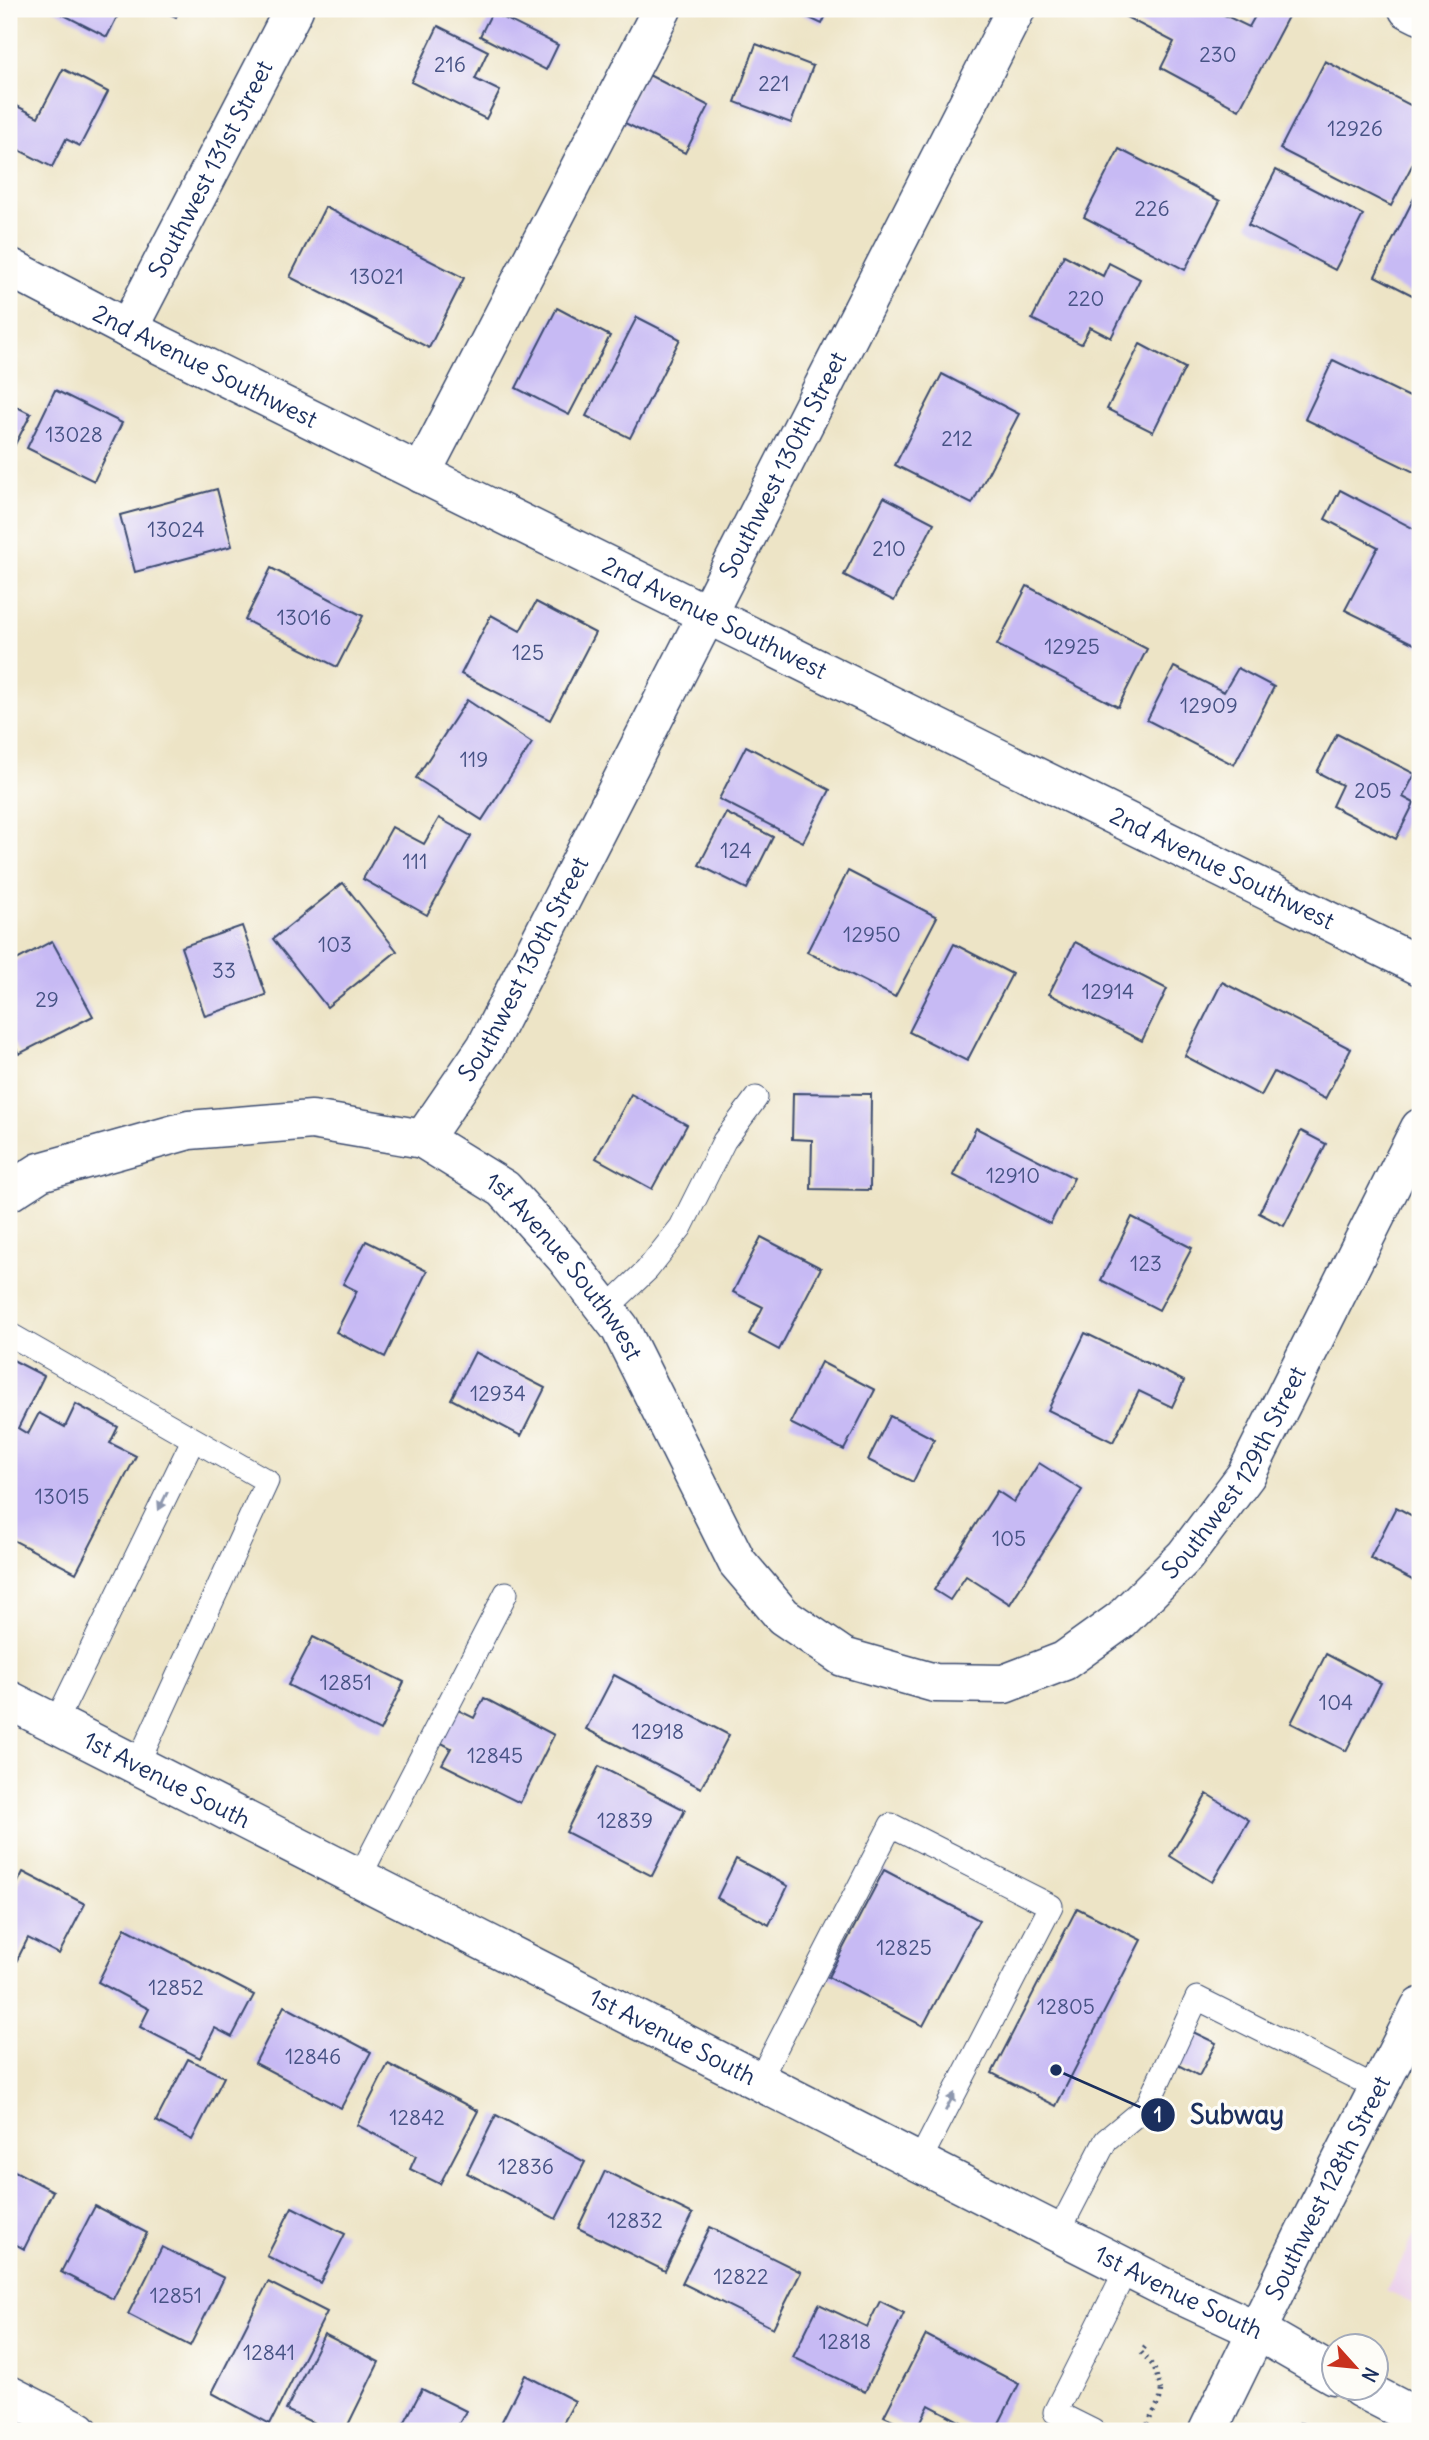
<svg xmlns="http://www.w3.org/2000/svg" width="1429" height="2440" font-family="Delius,sans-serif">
<rect width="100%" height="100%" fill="#fdfcf7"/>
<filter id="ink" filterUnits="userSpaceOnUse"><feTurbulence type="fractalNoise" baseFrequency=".0143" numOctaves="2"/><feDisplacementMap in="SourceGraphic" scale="14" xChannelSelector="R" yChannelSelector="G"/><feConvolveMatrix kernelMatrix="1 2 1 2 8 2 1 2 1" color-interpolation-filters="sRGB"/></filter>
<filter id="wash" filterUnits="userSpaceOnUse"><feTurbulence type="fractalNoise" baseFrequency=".00686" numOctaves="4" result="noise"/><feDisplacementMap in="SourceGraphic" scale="28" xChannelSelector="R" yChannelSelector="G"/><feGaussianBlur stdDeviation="1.57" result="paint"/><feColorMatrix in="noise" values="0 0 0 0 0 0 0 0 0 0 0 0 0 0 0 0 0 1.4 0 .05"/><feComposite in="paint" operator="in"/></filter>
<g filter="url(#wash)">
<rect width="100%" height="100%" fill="#ede4c6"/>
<polygon fill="#ebd1ec" points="1420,2224 1420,2307 1386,2291"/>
<g id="blocks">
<g fill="#c7baf4">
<polygon points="52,9 121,9 107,37"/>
<polygon points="159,9 180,9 176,17"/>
<polygon points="501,9 517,9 514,15"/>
<polygon points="790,9 829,9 822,24"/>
<polygon points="1126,9 1212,9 1249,27 1259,9 1292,9 1239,110 1161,68 1174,42 1122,15"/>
<polygon points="492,12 558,45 546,70 480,36"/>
<polygon points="438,26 488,51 475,79 500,91 486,119 411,82"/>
<polygon points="756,44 813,66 791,123 735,102"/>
<polygon points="1325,61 1420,110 1420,150 1391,206 1280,149"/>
<polygon points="63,69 108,92 80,146 66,139 52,167 9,145 9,113 13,104 38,117"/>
<polygon points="645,73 709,106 685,153 621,121"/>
<polygon points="1119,149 1220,201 1185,270 1084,217"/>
<polygon points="1276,170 1363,215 1335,270 1248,225"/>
<polygon points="1415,196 1420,199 1420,293 1418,298 1375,276"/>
<polygon points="325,207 464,278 429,348 290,277"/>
<polygon points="1064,255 1103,276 1109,263 1140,279 1111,338 1090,327 1081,344 1032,319"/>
<polygon points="557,308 610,336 569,415 516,388"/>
<polygon points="637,317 680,339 630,438 586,416"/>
<polygon points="1140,344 1185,368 1153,432 1107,409"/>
<polygon points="1333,360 1420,402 1420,475 1305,419"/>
<polygon points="942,374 1019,414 972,504 895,465"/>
<polygon points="55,390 122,423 94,481 27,448"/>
<polygon points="9,403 31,414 9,456"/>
<polygon points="217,489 232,546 135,572 120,515"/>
<polygon points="1340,490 1418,531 1420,527 1420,647 1345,610 1378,547 1325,519"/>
<polygon points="884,497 934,523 894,601 844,575"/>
<polygon points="271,568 363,616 337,667 245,620"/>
<polygon points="1027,586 1147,649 1118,707 997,645"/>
<polygon points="536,602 595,633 550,720 461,674 491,615 520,631"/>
<polygon points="1174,667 1224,692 1238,668 1274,687 1234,765 1147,720"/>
<polygon points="467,700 532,743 482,820 416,778"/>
<polygon points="1337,734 1415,774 1403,797 1414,803 1396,839 1332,806 1342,785 1317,772"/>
<polygon points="746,746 830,790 803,842 719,799"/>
<polygon points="726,813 773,837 747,889 699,865"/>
<polygon points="439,818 471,836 427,915 363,879 392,827 424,844"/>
<polygon points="848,871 937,917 895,997 807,952"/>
<polygon points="343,883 397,951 327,1007 273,939"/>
<polygon points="242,926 266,995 205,1016 181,947"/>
<polygon points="52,941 93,1016 19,1054 9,1035 9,964"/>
<polygon points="1075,942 1167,989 1142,1041 1049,994"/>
<polygon points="954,944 1012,974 967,1061 909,1032"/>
<polygon points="1222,982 1351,1049 1325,1099 1274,1072 1261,1096 1185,1056"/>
<polygon points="793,1093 871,1094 870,1190 811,1189 812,1140 792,1139"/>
<polygon points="631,1094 687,1125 652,1189 596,1158"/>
<polygon points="976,1128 1074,1178 1050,1224 953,1175"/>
<polygon points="1301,1131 1326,1144 1284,1226 1259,1213"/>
<polygon points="1132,1217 1192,1248 1159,1310 1101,1280"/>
<polygon points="761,1237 821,1268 779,1350 749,1334 763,1307 733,1292"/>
<polygon points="366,1241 427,1271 385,1357 336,1332 357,1291 343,1284"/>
<polygon points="1085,1333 1184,1381 1172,1407 1139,1391 1113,1442 1048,1410"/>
<polygon points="475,1352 545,1388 521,1436 451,1399"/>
<polygon points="9,1358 44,1376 18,1428 28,1434 39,1413 65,1427 76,1404 118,1427 110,1443 136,1456 76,1573 9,1538"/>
<polygon points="821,1362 875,1390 844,1450 790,1423"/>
<polygon points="890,1416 934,1439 913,1482 868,1460"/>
<polygon points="1039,1463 1082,1490 1010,1604 966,1576 950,1600 934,1590 997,1491 1014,1502"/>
<polygon points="1396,1507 1420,1520 1420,1584 1370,1558"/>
<polygon points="313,1637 404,1682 380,1731 288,1685"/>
<polygon points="1326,1654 1381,1683 1346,1751 1291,1723"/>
<polygon points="614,1675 729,1735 701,1788 586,1729"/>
<polygon points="484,1698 554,1735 520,1803 442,1764 451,1748 434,1739 450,1706 474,1718"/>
<polygon points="599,1766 685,1810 652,1876 566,1832"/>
<polygon points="1207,1794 1249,1820 1212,1882 1170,1856"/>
<polygon points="736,1859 788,1886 769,1925 717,1898"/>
<polygon points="884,1870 979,1920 923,2026 828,1977"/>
<polygon points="23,1872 85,1904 59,1954 28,1938 9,1976 9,1900"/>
<polygon points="1077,1908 1141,1940 1056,2106 992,2073"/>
<polygon points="125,1928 254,1995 232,2037 215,2028 200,2058 140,2027 149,2009 98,1982"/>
<polygon points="284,2006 371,2052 341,2108 255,2063"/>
<polygon points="1191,2031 1216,2043 1199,2076 1174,2063"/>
<polygon points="188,2059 224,2077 192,2140 156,2121"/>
<polygon points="388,2064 478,2111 440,2184 410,2169 416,2156 357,2125"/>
<polygon points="496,2115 585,2162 556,2219 467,2173"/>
<polygon points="9,2168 53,2191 24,2249 9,2241"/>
<polygon points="605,2171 693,2214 665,2271 578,2228"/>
<polygon points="95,2206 147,2233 113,2299 61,2272"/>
<polygon points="292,2207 345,2234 320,2283 267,2256"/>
<polygon points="710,2227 801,2272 773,2328 682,2283"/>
<polygon points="162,2247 224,2278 190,2346 128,2314"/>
<polygon points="268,2282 327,2312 270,2424 212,2393"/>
<polygon points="880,2301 904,2313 865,2392 793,2357 819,2304 867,2327"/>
<polygon points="324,2334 379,2362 345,2431 331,2431 286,2410"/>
<polygon points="926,2335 1019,2384 995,2431 978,2431 929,2405 916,2431 884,2416"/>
<polygon points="525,2375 575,2401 559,2431 497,2431"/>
<polygon points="422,2389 466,2411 455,2431 400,2431"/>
</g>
</g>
</g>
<g filter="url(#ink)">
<use href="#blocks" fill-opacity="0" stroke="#3a4a6e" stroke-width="2"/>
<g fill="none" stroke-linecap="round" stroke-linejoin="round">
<defs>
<g id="service">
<polyline points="606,1309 647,1270 681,1227 724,1141 756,1098"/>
<polyline points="9,1334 267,1481 137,1765"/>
<polyline points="55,1724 193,1440"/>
<polyline points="359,1878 506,1593"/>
<polyline points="759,2081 891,1825 1051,1906 919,2162"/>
<polyline points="1058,2233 1106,2140 1147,2106 1197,1998 1379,2089"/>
<polyline points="1093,2431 1055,2412 1127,2268"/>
</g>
<g id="minor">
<polyline points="1408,9 1420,15"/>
<path id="s1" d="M9,267l119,62 1292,637"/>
<path id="s2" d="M128,329l166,-320"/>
<polyline points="421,474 662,9"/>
<path id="s3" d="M423,1139l63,-92 530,-1038"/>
<path id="s4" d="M9,1192l31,-20 149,-42 123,-10 111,19 81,50 61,68 55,71 117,234 46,54 60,41 92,26 69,1 60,-23 57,-41 64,-64 61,-81 174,-347"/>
<polyline points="9,2395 79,2431"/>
</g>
<g id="secondary">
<path id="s5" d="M9,1700l1165,592 82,38 78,45"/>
<polyline points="1360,2388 1420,2419"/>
<path id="s6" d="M1208,2431l97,-199 115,-225"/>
</g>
</defs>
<use href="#service" stroke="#3a4a6e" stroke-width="25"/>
<use href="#minor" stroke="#3a4a6e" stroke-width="41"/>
<use href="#secondary" stroke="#3a4a6e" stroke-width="41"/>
<g stroke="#3a4a6e" stroke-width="4.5" stroke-dasharray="2 5" stroke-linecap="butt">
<polyline points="1145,2347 1141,2352 1154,2367 1161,2390"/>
<polyline points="1144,2431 1160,2399 1161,2390 1165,2391"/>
<polyline points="1291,2431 1300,2428 1301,2422"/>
</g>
<use href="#service" stroke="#fff" stroke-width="23"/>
<use href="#minor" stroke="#fff" stroke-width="38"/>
<use href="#secondary" stroke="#fff" stroke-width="38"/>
</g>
<defs><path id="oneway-solid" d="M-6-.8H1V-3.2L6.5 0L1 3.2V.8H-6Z" transform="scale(1.75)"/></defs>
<g fill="#8d97ae">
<use href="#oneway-solid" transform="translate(163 1501) rotate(116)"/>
<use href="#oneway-solid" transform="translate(950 2102) rotate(-63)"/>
</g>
</g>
<g text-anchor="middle" stroke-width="7" stroke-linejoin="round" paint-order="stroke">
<g font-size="21" fill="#465284">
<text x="1218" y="62">230</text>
<text x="450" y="72">216</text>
<text x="774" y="91">221</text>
<text x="1355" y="136">12926</text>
<text x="1152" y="216">226</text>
<text x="377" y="284">13021</text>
<text x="1086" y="306">220</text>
<text x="74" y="442">13028</text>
<text x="957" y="446">212</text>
<text x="176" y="537">13024</text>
<text x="889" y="556">210</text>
<text x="304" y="625">13016</text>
<text x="1072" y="654">12925</text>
<text x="528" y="660">125</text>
<text x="1209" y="713">12909</text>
<text x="474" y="767">119</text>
<text x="1373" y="798">205</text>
<text x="736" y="858">124</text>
<text x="415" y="869">111</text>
<text x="872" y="942">12950</text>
<text x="335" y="952">103</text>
<text x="224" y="978">33</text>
<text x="1108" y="999">12914</text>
<text x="47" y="1007">29</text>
<text x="1013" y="1183">12910</text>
<text x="1146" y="1271">123</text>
<text x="498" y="1401">12934</text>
<text x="62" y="1504">13015</text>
<text x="1009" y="1546">105</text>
<text x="346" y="1690">12851</text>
<text x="1336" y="1710">104</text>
<text x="658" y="1739">12918</text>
<text x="495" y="1763">12845</text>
<text x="625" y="1828">12839</text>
<text x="904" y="1955">12825</text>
<text x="176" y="1995">12852</text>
<text x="1066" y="2014">12805</text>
<text x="313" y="2064">12846</text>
<text x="417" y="2125">12842</text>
<text x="526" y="2174">12836</text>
<text x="635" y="2228">12832</text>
<text x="741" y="2284">12822</text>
<text x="176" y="2303">12851</text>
<text x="845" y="2349">12818</text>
<text x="269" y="2360">12841</text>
</g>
<g font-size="24" fill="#1b2f5e" stroke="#fdfcf7">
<text dy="8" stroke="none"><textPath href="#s2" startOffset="180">Southwest 131st Street</textPath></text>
<text dy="8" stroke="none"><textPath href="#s1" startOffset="220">2nd Avenue Southwest</textPath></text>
<text dy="8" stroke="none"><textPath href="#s3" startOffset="765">Southwest 130th Street</textPath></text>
<text dy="8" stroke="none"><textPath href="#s1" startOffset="788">2nd Avenue Southwest</textPath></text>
<text dy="8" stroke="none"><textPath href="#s1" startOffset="1354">2nd Avenue Southwest</textPath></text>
<text dy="8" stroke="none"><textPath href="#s3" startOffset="198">Southwest 130th Street</textPath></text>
<text dy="8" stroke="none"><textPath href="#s4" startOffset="621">1st Avenue Southwest</textPath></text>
<text dy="8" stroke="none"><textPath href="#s4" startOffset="1596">Southwest 129th Street</textPath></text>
<text dy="8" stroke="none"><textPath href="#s5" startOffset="177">1st Avenue South</textPath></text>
<text dy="8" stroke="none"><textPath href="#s5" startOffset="744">1st Avenue South</textPath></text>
<text dy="8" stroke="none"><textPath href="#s6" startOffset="271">Southwest 128th Street</textPath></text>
<text dy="8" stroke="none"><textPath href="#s5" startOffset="1311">1st Avenue South</textPath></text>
</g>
</g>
<path fill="none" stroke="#1b2f5e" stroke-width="2.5" d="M1056 2070L1158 2115"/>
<g fill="#1b2f5e" stroke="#fdfcf7" stroke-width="2.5">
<circle cx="1056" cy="2070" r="7"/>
<circle cx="1158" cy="2115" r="18"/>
</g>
<g font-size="21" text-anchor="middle" font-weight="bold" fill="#fff">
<text x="1158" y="2122">1</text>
</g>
<g font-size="26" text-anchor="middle" font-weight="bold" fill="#1b2f5e" stroke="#fdfcf7" stroke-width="7" stroke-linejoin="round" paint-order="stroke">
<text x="1237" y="2124">Subway</text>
</g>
<rect width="1429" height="2440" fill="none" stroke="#fdfcf7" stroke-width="35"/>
<g transform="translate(1355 2367) rotate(117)"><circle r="33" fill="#fdfcf7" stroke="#a3aaba" stroke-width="2"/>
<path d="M0-5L12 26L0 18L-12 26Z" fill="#c8321e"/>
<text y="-10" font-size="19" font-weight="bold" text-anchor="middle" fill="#1b2f5e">N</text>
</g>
</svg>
